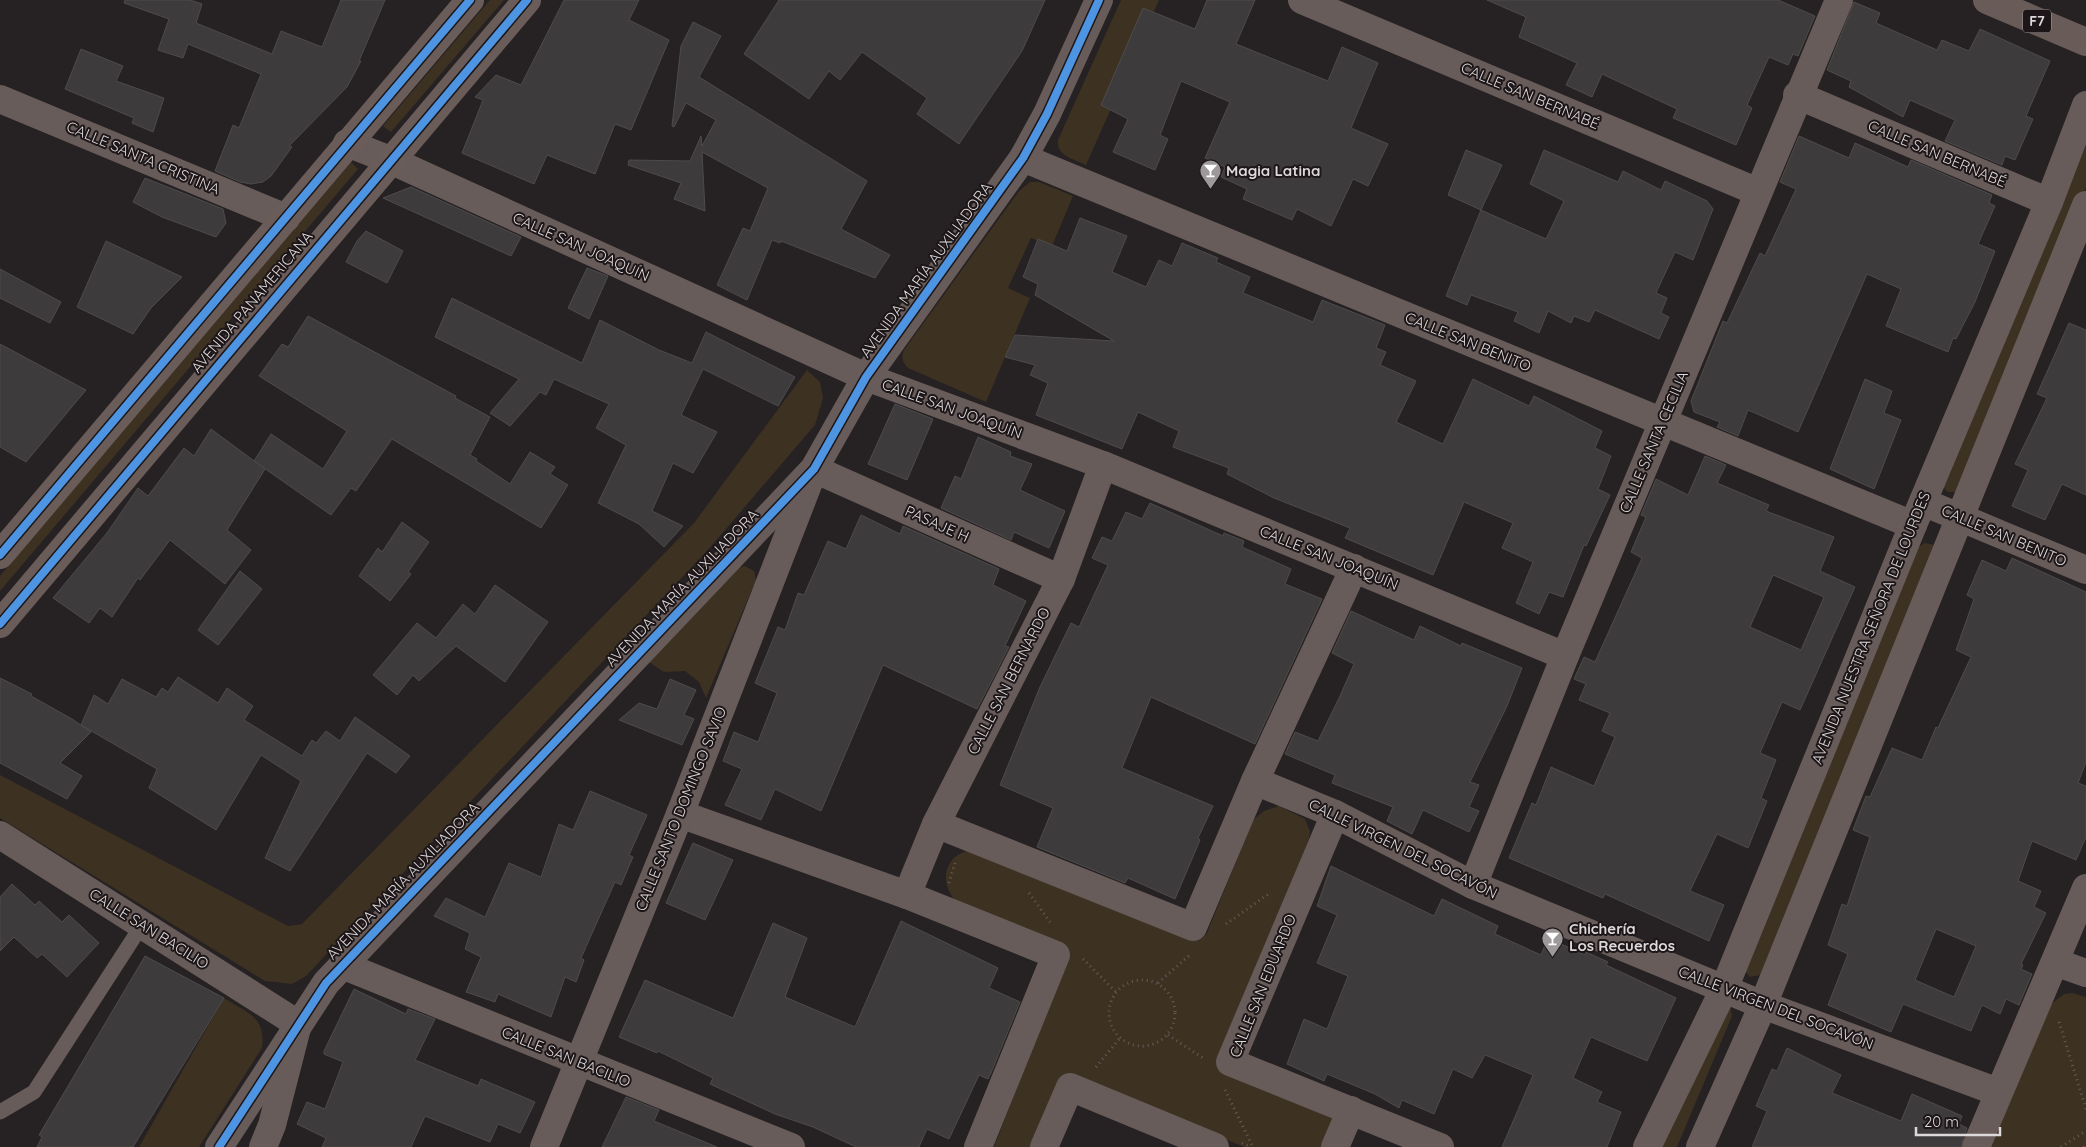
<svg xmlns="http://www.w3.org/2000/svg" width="2086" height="1147" font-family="Quicksand,sans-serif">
<rect width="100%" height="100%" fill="#262122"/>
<g fill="#3d3122">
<polygon points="490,0 504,0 391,132 383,126"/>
<path d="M1121,0h38l-73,165c-12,-6 -30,-9 -28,-25z"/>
<polygon points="2086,135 2086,187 1961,487 1956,492 1948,492 1943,487"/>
<polygon points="351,162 358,169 0,591 0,576"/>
<path d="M1030,182h9l34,14 -21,50 -21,-8 -23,50 22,10 -44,104 -78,-34c-6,-6 -7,-10 -4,-18l115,-159z"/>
<polygon points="807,370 820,382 823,398 815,425 707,551 306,976 292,984 265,981 0,818 0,775 288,926 302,924 694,523"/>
<polygon points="1924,543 1935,545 1761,975 1750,977 1745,971 1918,548"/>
<polygon points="745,566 754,571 756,580 706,698 699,682 685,671 664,672 649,662 738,568"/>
<path d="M1279,806l26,13 5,12 -1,8 -93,224 5,8 110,47 4,4v25h-91l-148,-62 -8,-1 -38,63h-56l71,-184 -111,-64c-14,-17 -10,-42 13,-48l227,90 7,-2 6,-6 46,-113 11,-9z"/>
<polygon points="2072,993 2086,997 2086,1147 1989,1147 2047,1007 2064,994"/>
<path d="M224,998c23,15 42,18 38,50l-63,99h-60z"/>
<polygon points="1730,1005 1732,1016 1677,1147 1655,1147"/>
</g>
<g fill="#3e3b3d" stroke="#4e4b4c" fill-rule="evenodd">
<polygon points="125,0 190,0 202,4 196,23 272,54 281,31 322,47 341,0 385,0 359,61 361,61 347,87 289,146 292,147 271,176 263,182 251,184 240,182 215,171 233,125 239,128 261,74 188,44 183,58 158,50 169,19 124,3"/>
<polygon points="564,0 639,0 629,20 669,40 631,130 615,124 595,174 547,155 534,184 462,153 483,100 475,97 496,75 521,85"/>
<polygon points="779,0 1045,0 1022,51 959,144 917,114 927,98 862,52 840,80 829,71 809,99 744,54"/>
<polygon points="1207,0 1255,0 1236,44 1328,81 1342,47 1378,63 1351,128 1388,144 1368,186 1353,179 1331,226 1297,209 1292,220 1243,199 1247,189 1221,177 1225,167 1205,158 1230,102 1181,81 1160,135 1168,139 1155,170 1113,152 1128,119 1101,105 1143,8 1195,29"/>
<polygon points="1487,0 1778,0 1815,16 1798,56 1793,54 1788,65 1769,57 1747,105 1752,108 1736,145 1673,118 1677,109 1602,74 1592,97 1566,85 1577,63 1519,37 1526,17"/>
<polygon points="1854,2 1880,13 1876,23 1937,50 1942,40 1969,51 1980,29 2050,61 2026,116 2033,119 2015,160 2005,156 2002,165 1945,141 1955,120 1910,100 1903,117 1849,87 1851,81 1827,70"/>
<polygon points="693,22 721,36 699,77 867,181 841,229 890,255 875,278 781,241 780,243 772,240 747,300 717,285 743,228 750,231 768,188 702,152 705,211 674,199 681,183 628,165 629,160 690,161 701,136 702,146 716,120 686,103 674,127 672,126 681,46"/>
<polygon points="81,49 123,66 116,81 164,98 153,132 132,123 134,118 65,89"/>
<polygon points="1799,136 1849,158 1855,143 1908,167 1911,160 1992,195 1989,203 1995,206 1978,244 1995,251 1975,302 1956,339 1953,338 1948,352 1886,326 1901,289 1867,274 1798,432 1748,410 1738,436 1717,427 1720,422 1694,412 1691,401 1723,321 1727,323 1760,253 1765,256 1796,189 1780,182"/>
<polygon points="1466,150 1502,165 1481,210 1448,195"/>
<polygon points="1544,150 1618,182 1623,171 1661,190 1665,181 1707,201 1713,209 1693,260 1675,252 1656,293 1667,298 1661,313 1669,317 1659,339 1595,310 1589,322 1574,316 1571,323 1548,311 1539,333 1514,321 1518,312 1471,295 1467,305 1446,296 1481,210 1546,239 1564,201 1530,184"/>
<polygon points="145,178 223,209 226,223 216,237 162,217 133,202"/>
<polygon points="411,187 521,237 511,256 383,198"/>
<polygon points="1080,218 1127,236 1112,272 1146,287 1159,260 1172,266 1182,243 1218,258 1216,262 1250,277 1243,293 1313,322 1322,300 1385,325 1376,348 1386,352 1380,365 1416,381 1396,422 1443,444 1473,379 1529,406 1534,396 1602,431 1595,448 1611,456 1598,489 1610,495 1586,546 1584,545 1563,597 1549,592 1539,614 1516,603 1533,562 1502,548 1513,523 1464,502 1433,575 1345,538 1350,528 1274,498 1227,474 1229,468 1173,447 1179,431 1138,412 1122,449 1036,415 1048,383 1030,375 1035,365 1005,357 1015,335 1114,341 1035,295 1038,284 1023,277 1038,239 1067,251"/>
<polygon points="366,231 403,251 387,283 346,262 357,241"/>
<polygon points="106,241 182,277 151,308 133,334 77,307"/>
<polygon points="587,268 608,276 589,319 568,308"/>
<polygon points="0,269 61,302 50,323 0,298"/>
<polygon points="452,298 582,363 600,320 659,350 692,363 706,332 795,377 778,406 703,369 681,415 717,432 693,473 673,463 652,511 683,526 664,547 639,524 598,503 626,445 596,428 609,404 554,379 546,395 540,392 510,426 490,413 519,379 435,337"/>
<polygon points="308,316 456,396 455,398 490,417 470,455 477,459 476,461 510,484 530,452 555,467 550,474 568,485 541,528 392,439 356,491 351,488 331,515 254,461 271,434 323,469 347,431 259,376 282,344 288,347"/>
<polygon points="2069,323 2086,330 2086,495 2062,484 2045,520 2012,506 2028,470 2015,464 2047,398 2037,394"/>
<polygon points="0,344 86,390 26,462 0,447"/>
<polygon points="1865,379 1892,391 1884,413 1901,420 1874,489 1830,469"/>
<polygon points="895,404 933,419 907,480 868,464"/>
<polygon points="211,429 265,469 227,530 251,550 225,584 170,540 140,580 138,578 112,617 100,608 89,623 53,598 107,533 138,488 148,496 184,448 194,456"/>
<polygon points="978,437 1011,452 1010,456 1032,464 1020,490 1065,511 1049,548 1014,532 1011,540 941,508 955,476 961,479"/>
<path d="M1705,456l21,9 -9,18 52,22 -3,6 68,26 -14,34 35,16 -55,123 -18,-8 -22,51 16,7 -15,38 6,3 -19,47 -31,-14 -27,57 34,14 -15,36 -104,-47 -2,4 -94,-40 23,-55 4,2 15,-38 43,19 21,-49 -13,-6 8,-18 -31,-13 7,-16 -12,-5 10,-22 11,5 47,-104 -11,-6 15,-35 -5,-2 15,-36 32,16zM1773,575l51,22 -23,53 -51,-23z"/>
<polygon points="1150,503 1223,536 1224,533 1244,541 1242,547 1291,569 1285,584 1322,599 1255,744 1151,697 1122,768 1213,806 1198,838 1200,840 1175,899 1128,878 1125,883 1037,847 1053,808 1000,785 1040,687 1071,623 1079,627 1108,565 1092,558 1102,537 1112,541 1126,512 1142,519"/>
<polygon points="861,515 900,534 903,526 999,569 993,585 1026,601 1005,646 1009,647 977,709 883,665 821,811 775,789 761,820 725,805 742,769 723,761 734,732 758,742 777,693 755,683 778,627 785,630 798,593 804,595 828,541 846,549"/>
<polygon points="402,522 429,542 408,572 411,574 390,601 359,576 378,548 382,552"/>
<path d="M2012,558l74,34v170l-8,21 8,3v51l-10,23 -44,-19 -14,40 23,10 -7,16 12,6 -25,51 2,1 -2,4 11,5 -13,31 -13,-6 -6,15 -18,-9 -11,26 -68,-27 -12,28 -63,-27 20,-51 -20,-9 14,-41 5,2 23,-69 -17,-7 13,-34 4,1 22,-49 30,12 14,-33 2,1 33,-71 -15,-7 18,-51 -7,-4 15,-35 24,11zM1936,929l40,17 -22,51 -39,-17z"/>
<polygon points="240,571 262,589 218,645 198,630"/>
<polygon points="495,585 548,622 505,682 456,646 419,681 413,675 397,695 373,675 417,623 436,638 463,604 475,614"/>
<polygon points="1351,611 1414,640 1420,626 1461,646 1462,643 1522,668 1507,706 1470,782 1479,785 1469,807 1479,811 1469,832 1423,810 1412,834 1387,821 1393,807 1332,783 1335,775 1285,754 1295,732 1318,741 1340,696 1354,664 1332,653"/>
<polygon points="178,677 218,703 227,688 253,706 244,720 302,756 312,740 316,743 326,731 340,741 355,717 410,756 396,773 367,753 290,871 265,858 301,781 261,755 216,830 149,788 157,769 81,725 94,695 108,704 122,679 156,697 162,688 168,692"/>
<polygon points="0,678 32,694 31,696 72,719 91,732 60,763 82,776 67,799 0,763"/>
<polygon points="670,679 696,690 684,715 694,719 682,745 619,720 639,703 657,709"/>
<polygon points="590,791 647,815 629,855 633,857 621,885 615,882 581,958 584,960 576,982 565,977 551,1017 498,994 495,1002 466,992 481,957 465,949 470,933 434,916 446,898 485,917 509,863 541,877 559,824 573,830"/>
<polygon points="693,843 733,860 705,920 666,903"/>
<polygon points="1331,866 1434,916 1442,899 1498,926 1495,934 1541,955 1548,938 1585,955 1586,952 1608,962 1606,965 1676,998 1647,1061 1591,1037 1573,1078 1602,1092 1597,1102 1621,1112 1607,1147 1502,1147 1533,1075 1485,1055 1472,1078 1453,1069 1434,1114 1402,1100 1399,1108 1375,1094 1327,1074 1324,1081 1287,1064 1304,1019 1327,1029 1348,976 1317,963 1337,915 1317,906"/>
<polygon points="12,884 35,905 39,901 62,922 69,915 99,943 67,977 42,954 37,958 14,937 0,951 0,897"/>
<polygon points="901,921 998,968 989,988 1020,1002 991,1073 988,1079 979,1075 949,1139 927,1129 919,1147 856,1147 813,1127 775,1114 710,1084 713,1078 658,1051 657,1053 619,1037 645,980 733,1018 773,923 807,938 785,997 855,1027"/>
<polygon points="145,956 224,998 133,1147 37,1147 42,1137 39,1135"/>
<polygon points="354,989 406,1014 408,1009 435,1019 415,1060 478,1086 481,1079 535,1102 520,1133 498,1124 490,1142 425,1116 411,1147 322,1147 326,1138 297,1124 307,1102 325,1109 343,1062 324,1054 324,1051"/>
<polygon points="1787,1048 1841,1075 1832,1093 1901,1121 1912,1094 1962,1116 1959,1124 1967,1128 1961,1147 1752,1147 1767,1111 1756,1106 1772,1069 1777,1071"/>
<polygon points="626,1097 659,1110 654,1121 717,1147 602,1147"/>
</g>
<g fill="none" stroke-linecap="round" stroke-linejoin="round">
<g stroke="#645c5a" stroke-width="3" stroke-dasharray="1 4" stroke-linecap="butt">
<polyline points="949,883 955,863"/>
<polyline points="1029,893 1050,922"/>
<polyline points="1226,924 1270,893"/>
<polyline points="1083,959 1116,992"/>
<circle cx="1142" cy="1013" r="33"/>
<polyline points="1158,983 1191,954"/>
<polyline points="2059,1022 2086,1109"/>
<polyline points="1168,1035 1203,1058"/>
<polyline points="1096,1067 1120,1038"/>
<polyline points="1225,1090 1253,1147"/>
<polyline points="1242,1143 1251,1147"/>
<polyline points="2061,1147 2086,1131"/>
<polyline points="2084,1147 2086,1142"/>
</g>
<polyline stroke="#675c59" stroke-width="15" points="0,1112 34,1092 142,925"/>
<g stroke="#675c59" stroke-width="28">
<polyline points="1302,0 1758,192"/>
<polyline points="1797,95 2049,202"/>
<polyline points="0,99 286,218"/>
<polyline points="347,143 390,160 866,377 1103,465 1565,656"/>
<polyline points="1023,158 1913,525"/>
<polyline points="814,469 1061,579"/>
<polyline points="1923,502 2086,570"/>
<polyline points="1255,781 1335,814 1473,885 1763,1005 1998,1092"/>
<polyline points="680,814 907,895 1056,955 978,1147"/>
<polyline points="1335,814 1230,1062 1440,1147"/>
<polyline points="936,824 1193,927 1255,781 1354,568"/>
<polyline points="0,835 298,1024 272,1125 263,1147"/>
<polyline points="1473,885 1565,656 1839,0"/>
<polyline points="907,895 936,824 1061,579 1103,465"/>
<polyline points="2055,962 2086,973"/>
<polyline points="342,965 791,1147"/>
<polyline points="219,1147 326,983 814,469 866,377 1023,158 1047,114 1099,0"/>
<polyline points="544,1147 680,814 809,482"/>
<polyline points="1044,1147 1070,1087 1215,1147"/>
<polyline points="1335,1147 1351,1110"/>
<polyline points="1647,1147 1724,989 1913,525 2049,202 2086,105"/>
<polyline points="1700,1147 1763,1005 2086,205"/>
<polyline points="1976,1147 2086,888"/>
</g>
<g stroke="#695c59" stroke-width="28">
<polyline points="0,555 470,0"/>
<polyline points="0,624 527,0"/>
</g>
<polyline stroke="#685b58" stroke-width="28" points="1987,0 2086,42"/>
<defs>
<g id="cycleway">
<polyline points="0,555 470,0"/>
<polyline points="0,624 527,0"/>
<polyline points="219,1147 326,983 814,469 866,377 1023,158 1047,114 1099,0"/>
</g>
</defs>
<use href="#cycleway" stroke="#1d1618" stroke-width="11"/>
<use href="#cycleway" stroke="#4d94e3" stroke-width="8"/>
</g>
<defs>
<symbol id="bar-pin" viewBox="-11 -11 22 30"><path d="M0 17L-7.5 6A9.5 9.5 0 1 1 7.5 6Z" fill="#9d9899" stroke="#1d1618"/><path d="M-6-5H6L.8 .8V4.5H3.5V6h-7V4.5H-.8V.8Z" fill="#fff"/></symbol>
</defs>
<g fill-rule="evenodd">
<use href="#bar-pin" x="1198" y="158" width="25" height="34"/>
<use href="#bar-pin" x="1540" y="926" width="25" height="34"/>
</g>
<g text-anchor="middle" stroke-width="4" stroke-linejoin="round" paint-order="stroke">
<rect fill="#1d1618" stroke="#a39e9f" stroke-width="1" x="2023" y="9.5" width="28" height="23" rx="4"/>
<g font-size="14" font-weight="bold" fill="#ddd8d9">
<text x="2037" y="26">F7</text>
</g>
<g font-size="15" fill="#ddd8d9" stroke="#1d1618">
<text transform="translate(1530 96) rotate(23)" y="5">CALLE SAN BERNABÉ</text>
<text transform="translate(1937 154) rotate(23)" y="5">CALLE SAN BERNABÉ</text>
<text transform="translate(143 158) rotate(23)" y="5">CALLE SANTA CRISTINA</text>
<text transform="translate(581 247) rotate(24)" y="5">CALLE SAN JOAQUÍN</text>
<text transform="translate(926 270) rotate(-54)" y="5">AVENIDA MARÍA AUXILIADORA</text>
<text transform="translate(252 302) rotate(-50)" y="5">AVENIDA PANAMERICANA</text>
<text transform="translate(1468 342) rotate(22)" y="5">CALLE SAN BENITO</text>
<text transform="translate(952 409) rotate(20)" y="5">CALLE SAN JOAQUÍN</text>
<text transform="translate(1654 442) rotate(-67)" y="5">CALLE SANTA CECILIA</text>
<text transform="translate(937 524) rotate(24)" y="5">PASAJE H</text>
<text transform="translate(2004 536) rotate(23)" y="5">CALLE SAN BENITO</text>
<text transform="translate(1329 558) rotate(22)" y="5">CALLE SAN JOAQUÍN</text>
<text transform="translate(682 588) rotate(-46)" y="5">AVENIDA MARÍA AUXILIADORA</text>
<text transform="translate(1871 628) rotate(-68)" y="5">AVENIDA NUESTRA SEÑORA DE LOURDES</text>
<text transform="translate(1009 681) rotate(-63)" y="5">CALLE SAN BERNARDO</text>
<text transform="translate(681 809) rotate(-68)" y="5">CALLE SANTO DOMINGO SAVIO</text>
<text transform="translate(1403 849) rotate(26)" y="5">CALLE VIRGEN DEL SOCAVÓN</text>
<text transform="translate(403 881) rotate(-46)" y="5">AVENIDA MARÍA AUXILIADORA</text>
<text transform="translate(149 929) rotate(32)" y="5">CALLE SAN BACILIO</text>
<text transform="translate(1263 986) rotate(-68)" y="5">CALLE SAN EDUARDO</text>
<text transform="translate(1776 1008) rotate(21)" y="5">CALLE VIRGEN DEL SOCAVÓN</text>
<text transform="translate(566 1057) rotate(22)" y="5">CALLE SAN BACILIO</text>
</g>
<g font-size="15" font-weight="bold" fill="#ddd8d9" stroke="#1d1618" text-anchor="start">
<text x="1226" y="176">Magia Latina</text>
<text x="1569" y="934">Chichería<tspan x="1569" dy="17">Los Recuerdos</tspan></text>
</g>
</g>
<path d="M1916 1127v8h84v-8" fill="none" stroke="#ddd8d9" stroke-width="2.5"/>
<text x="1924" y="1127" font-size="15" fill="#ddd8d9" stroke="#1d1618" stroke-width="4" paint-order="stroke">20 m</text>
</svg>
